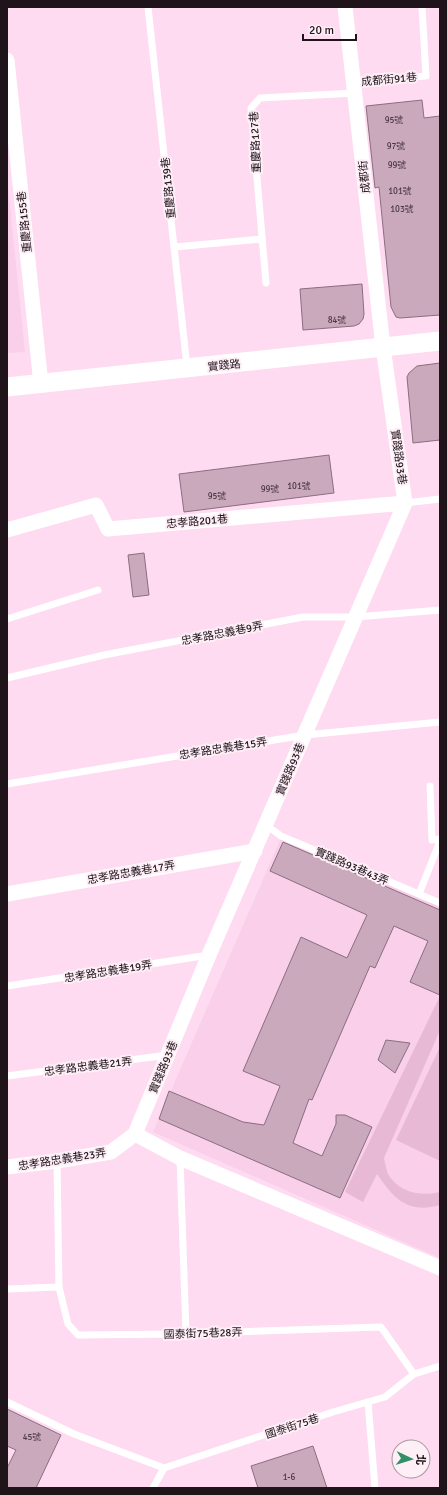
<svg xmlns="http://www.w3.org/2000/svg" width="447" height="1495" font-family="Signika,'Noto Sans TC',sans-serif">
<rect width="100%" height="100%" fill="#fedbf0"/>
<g fill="#facfe9">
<polygon points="7,177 25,352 7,353"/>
<polygon points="281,838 440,906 440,1258 153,1132"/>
</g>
<g fill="#e7b9d5">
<path d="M440,996v34l-56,128c1,5 2,11 4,16 10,18 33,23 52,18v13c-32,9 -46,-6 -63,-31l-14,28 -18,-10z"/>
<polygon points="440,1047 440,1161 396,1140"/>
</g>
<g fill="#cba9bd" stroke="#8c6d80">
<polygon points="422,100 424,118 440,116 440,315 400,318 396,317 391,307 379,187 375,188 366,106"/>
<polygon points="362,284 364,314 363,319 359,324 354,326 303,330 300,289"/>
<polygon points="440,363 440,440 413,443 407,377 409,373 417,366"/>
<polygon points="329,455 334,493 184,512 179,474"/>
<polygon points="144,553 149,595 133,597 128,555"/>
<polygon points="283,842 440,910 440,995 410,982 428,941 394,926 375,968 370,966 312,1100 309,1099 293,1143 322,1156 336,1124 336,1115 345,1115 372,1127 340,1198 159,1119 169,1091 243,1122 264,1125 280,1086 243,1071 301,937 347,958 367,915 270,871"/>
<polygon points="386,1040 410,1043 395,1073 378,1060"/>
<polygon points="7,1409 61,1435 36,1488 7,1488 7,1468 16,1450 7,1446"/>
<polygon points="313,1446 327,1488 258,1488 251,1466"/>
</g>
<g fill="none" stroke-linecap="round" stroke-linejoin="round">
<g stroke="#fff" stroke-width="7">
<polyline points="148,7 187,367"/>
<polyline points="354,82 426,76 422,7"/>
<polyline points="175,247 262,239"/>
<polyline points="266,283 251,108 260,98 355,93"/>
<polyline points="405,503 440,499"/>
<polyline points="7,619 98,590"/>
<polyline points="7,678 104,655 303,617 356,617 440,610"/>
<polyline points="7,784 305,735 440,722"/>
<polyline points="430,786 432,840 440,839"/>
<polyline points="266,825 281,836 440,903"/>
<polyline points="419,894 440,841"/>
<polyline points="7,986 209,955"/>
<polyline points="7,1076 168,1055"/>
<polyline points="180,1158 186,1334"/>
<polyline points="57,1161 59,1287 68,1324 78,1335 176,1334 381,1327 414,1374"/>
<polyline points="7,1289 59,1287"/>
<polyline points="7,1402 74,1434 164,1468"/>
<polyline points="368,1402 375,1488"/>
<polyline points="153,1488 164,1468 333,1412 385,1397 414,1374 440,1366"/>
</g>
<g stroke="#fff" stroke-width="15">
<polyline points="345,7 383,347 405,503 209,955 135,1134 180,1158 440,1268"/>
<polyline points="7,60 41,384"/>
<polyline points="7,530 96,505 108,529 405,503"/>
<polyline points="7,894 255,851"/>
<polyline points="7,1167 57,1161 111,1152 135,1134"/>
</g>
<polyline stroke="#fff" stroke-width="19" points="7,387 440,341"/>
</g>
<g text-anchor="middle" stroke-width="4" stroke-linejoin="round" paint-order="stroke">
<g font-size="9" fill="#4b3944">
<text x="394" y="123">95號</text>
<text x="396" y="149">97號</text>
<text x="397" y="168">99號</text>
<text x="400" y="194">101號</text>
<text x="402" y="212">103號</text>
<text x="337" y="323">84號</text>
<text x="299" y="489">101號</text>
<text x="270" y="492">99號</text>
<text x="217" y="499">95號</text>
<text x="32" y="1440">45號</text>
<text x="289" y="1480">1-6</text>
</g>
<g font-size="11" fill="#20141b" stroke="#feeff7">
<text transform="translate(389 79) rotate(-5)" y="4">成都街91巷</text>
<text transform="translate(255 142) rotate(-93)" y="4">重慶路127巷</text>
<text transform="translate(364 177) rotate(-96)" y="4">成都街</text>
<text transform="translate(168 188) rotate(-96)" y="4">重慶路139巷</text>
<text transform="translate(24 222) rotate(-96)" y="4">重慶路155巷</text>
<text transform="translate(224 365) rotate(-6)" y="4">實踐路</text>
<text transform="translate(399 457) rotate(82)" y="4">實踐路93巷</text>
<text transform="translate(197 521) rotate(-5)" y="4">忠孝路201巷</text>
<text transform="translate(222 633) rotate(-11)" y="4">忠孝路忠義巷9弄</text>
<text transform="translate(223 748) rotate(-9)" y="4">忠孝路忠義巷15弄</text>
<text transform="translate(290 769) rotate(-67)" y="4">實踐路93巷</text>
<text transform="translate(352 866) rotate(23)" y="4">實踐路93巷43弄</text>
<text transform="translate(131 872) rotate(-10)" y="4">忠孝路忠義巷17弄</text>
<text transform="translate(108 971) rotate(-9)" y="4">忠孝路忠義巷19弄</text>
<text transform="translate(88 1066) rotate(-7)" y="4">忠孝路忠義巷21弄</text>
<text transform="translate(163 1067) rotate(-67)" y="4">實踐路93巷</text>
<text transform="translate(62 1159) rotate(-9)" y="4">忠孝路忠義巷23弄</text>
<text transform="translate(203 1333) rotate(-2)" y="4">國泰街75巷28弄</text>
<text transform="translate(292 1426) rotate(-18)" y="4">國泰街75巷</text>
</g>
</g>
<rect width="447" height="1495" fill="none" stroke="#20141b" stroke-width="16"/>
<g transform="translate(411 1459) rotate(94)"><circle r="19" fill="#feeff7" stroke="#a5979f"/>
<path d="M0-3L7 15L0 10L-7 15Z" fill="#309068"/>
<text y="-6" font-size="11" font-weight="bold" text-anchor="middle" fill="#20141b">北</text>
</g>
<path d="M303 34v6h53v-6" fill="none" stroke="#20141b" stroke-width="2"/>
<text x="309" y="34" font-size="12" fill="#20141b" stroke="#feeff7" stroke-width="3" paint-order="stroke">20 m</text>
</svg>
